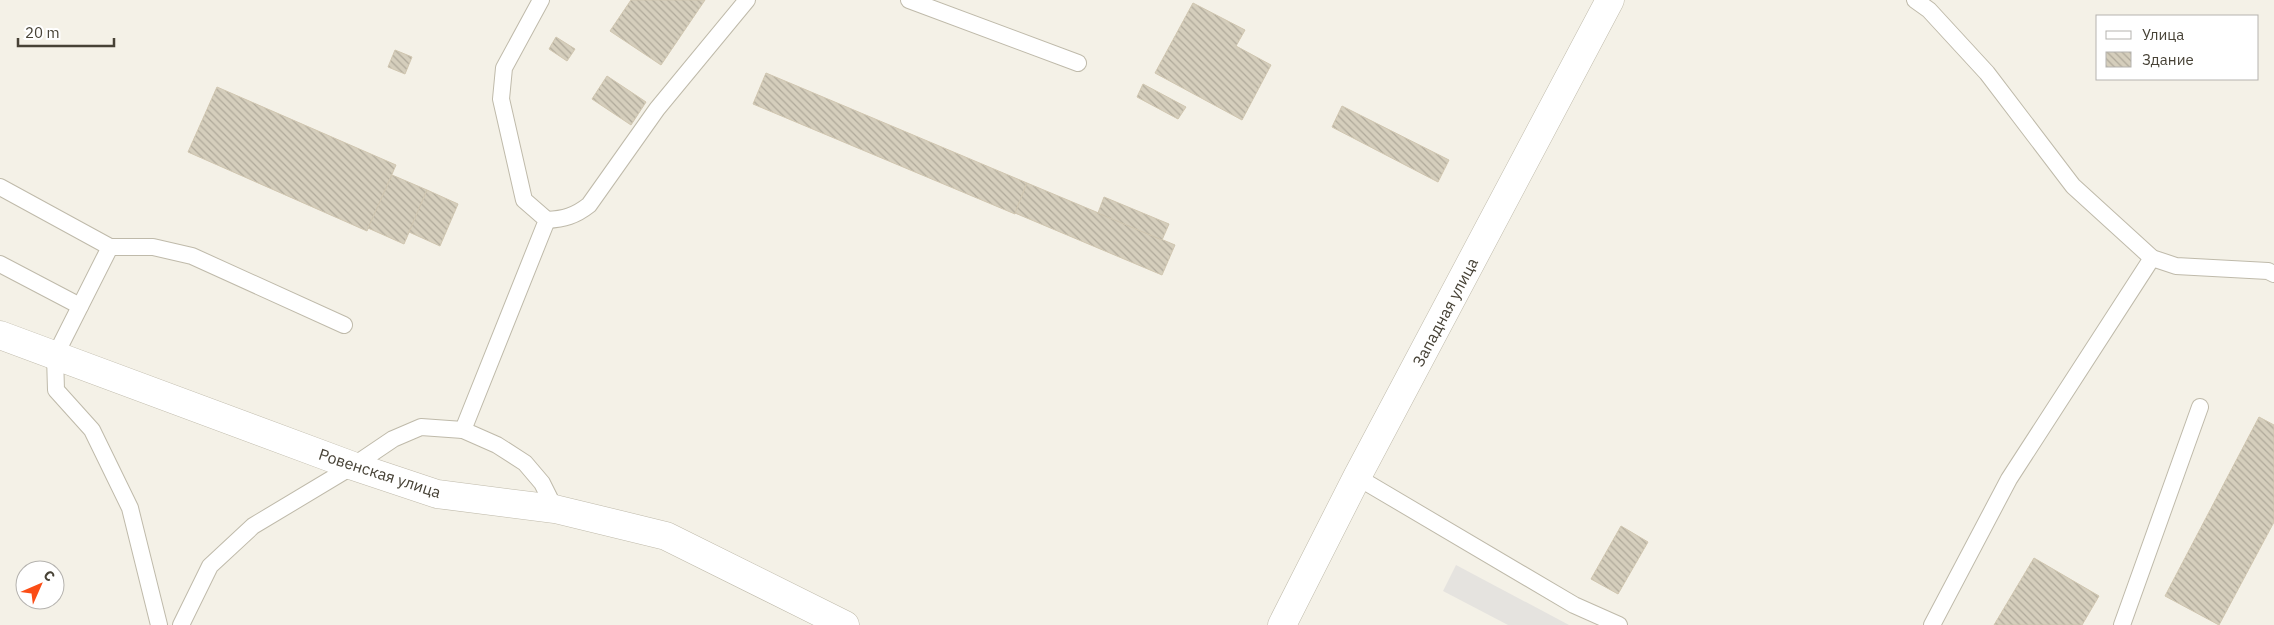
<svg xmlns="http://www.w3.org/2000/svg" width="2274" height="625" font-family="'IBM Plex Sans',sans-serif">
<defs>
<pattern id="building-back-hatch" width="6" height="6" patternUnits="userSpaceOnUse" patternTransform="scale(1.25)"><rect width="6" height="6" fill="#d5cebc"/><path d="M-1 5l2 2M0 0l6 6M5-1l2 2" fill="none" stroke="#afa99a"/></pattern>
</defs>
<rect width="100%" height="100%" fill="#f4f1e7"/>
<polygon fill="#e5e3df" points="1456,565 1569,625 1508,625 1443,591"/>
<g fill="url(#building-back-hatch)" stroke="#d0c6b0">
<polygon points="631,0 705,0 661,65 610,31"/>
<polygon points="1193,3 1245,30 1236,46 1271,65 1242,120 1155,73"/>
<polygon points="556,37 575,49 567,61 549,49"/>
<polygon points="395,50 412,57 405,74 388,67"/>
<polygon points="766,73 1027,183 1015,214 753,104"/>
<polygon points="607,76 646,102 631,125 592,99"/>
<polygon points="1143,84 1186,107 1178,119 1137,97"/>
<polygon points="217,87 396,165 367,231 188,152"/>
<polygon points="1342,106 1449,160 1438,182 1332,127"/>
<polygon points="392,175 427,190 404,244 368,228"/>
<polygon points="1027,183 1175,245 1162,275 1015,213"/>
<polygon points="427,190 458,204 440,246 409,232"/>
<polygon points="1104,197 1169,224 1162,240 1098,213"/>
<polygon points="2259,417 2274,425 2274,522 2219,625 2165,596"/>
<polygon points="1621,526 1648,542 1618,594 1591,579"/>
<polygon points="2034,558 2099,596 2082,625 1994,625"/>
</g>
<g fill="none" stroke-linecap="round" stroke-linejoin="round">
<defs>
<g id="lane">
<polyline points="909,0 1078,63"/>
<polyline points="1915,0 1929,10 1987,73 2073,186 2152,258 2176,266 2268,271 2274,274"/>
<polyline points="0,187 110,247 153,247 192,256 344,325"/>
<path d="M547,220c17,-1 28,-4 42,-15l68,-96 90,-109"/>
<polyline points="110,247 55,356 56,390 92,430 130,508 159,625"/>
<polyline points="0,264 80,306"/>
<polyline points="463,430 547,220 524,200 501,99 504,68 541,0"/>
<polyline points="1357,477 1574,605 1619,625"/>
<polyline points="181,625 210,566 253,526 353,466 393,439 421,427 463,430 497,445 525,463 542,483 555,509"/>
<polyline points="1932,625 2009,479 2152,258"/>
<polyline points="2122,625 2200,407"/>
</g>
<g id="street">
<polyline points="0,335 353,466 437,494 555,509 666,536 845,625"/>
<polyline points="1282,625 1357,477 1610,0"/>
</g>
</defs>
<use href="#lane" stroke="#bfbaaa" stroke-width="18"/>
<use href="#street" stroke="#bfbaaa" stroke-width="29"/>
<use href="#lane" stroke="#fff" stroke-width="16"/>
<use href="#street" stroke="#fff" stroke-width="28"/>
</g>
<g text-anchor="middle" stroke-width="4" stroke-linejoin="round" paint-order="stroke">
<g font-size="16" fill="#474236" stroke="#fff">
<text transform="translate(1445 312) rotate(-62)" y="6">Западная улица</text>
<text transform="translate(380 473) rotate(18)" y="6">Ровенская улица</text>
</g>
</g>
<rect x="2096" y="15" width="162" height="65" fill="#ffffff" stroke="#b5b3af"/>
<rect x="2106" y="31" width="25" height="8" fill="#ffffff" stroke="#b5b3af"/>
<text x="2142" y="40" font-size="15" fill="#474236">Улица</text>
<rect x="2106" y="52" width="25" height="15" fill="url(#building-back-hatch)" stroke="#b5b3af"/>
<text x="2142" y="65" font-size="15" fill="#474236">Здание</text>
<g transform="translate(40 585) rotate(45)"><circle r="24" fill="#ffffff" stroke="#b5b3af"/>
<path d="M0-4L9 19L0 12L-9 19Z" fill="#fb4d16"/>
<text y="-8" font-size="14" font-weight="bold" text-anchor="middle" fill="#474236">С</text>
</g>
<path d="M18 38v8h96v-8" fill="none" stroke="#474236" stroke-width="2.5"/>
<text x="25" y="38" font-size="15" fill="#474236" stroke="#ffffff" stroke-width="4" paint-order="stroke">20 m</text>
</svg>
